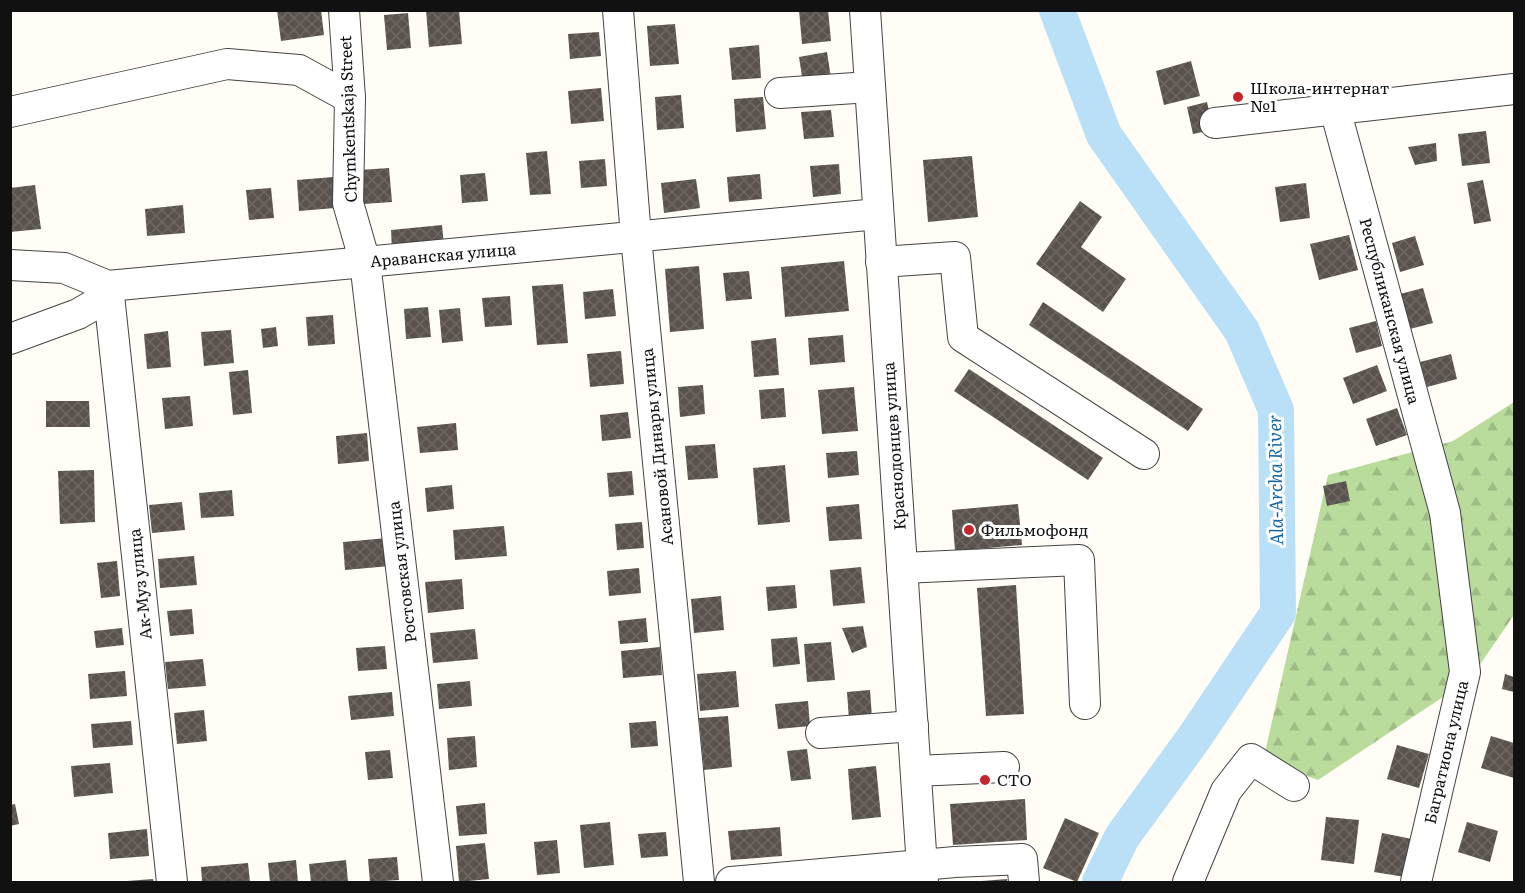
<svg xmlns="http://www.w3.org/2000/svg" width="1525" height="893" font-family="Literata,serif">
<defs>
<pattern id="forest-firs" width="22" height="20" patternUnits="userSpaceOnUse" patternTransform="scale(1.5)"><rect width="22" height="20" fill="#b9dc9c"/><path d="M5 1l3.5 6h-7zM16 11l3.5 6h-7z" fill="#9ebc85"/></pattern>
<pattern id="building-cross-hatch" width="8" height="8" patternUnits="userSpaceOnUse" patternTransform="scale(1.5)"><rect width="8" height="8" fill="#5a524d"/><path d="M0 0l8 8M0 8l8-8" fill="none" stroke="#6d6662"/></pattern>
</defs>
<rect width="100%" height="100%" fill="#fffdf5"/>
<polygon fill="url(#forest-firs)" points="1514,402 1514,615 1470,679 1318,780 1263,761 1328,475 1453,441"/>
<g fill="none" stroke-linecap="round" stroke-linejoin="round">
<polyline stroke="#b9e0f7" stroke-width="36" points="1057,10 1104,135 1242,331 1276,410 1278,613 1194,738 1122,837 1100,882"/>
</g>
<g fill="url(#building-cross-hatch)">
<polygon points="277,10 321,10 324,35 281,41"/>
<polygon points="426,10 459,10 462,44 429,47"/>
<polygon points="799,10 828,10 831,41 802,44"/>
<polygon points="408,13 411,48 387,50 384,15"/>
<polygon points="675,24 679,64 650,66 647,26"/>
<polygon points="599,32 601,56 570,59 568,34"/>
<polygon points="759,45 761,78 732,80 729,48"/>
<polygon points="827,52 831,78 803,83 799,57"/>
<polygon points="1191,61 1200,96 1164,105 1156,71"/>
<polygon points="601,88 604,121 571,124 568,91"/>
<polygon points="681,95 684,128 657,130 655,97"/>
<polygon points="763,97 766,129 736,132 734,99"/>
<polygon points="1207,102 1213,130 1193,134 1187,107"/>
<polygon points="831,110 834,137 804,139 801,112"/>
<polygon points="1486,131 1490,163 1462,166 1458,134"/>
<polygon points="1436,143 1437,161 1415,165 1408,147"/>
<polygon points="547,151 551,194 530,195 526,153"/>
<polygon points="972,156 978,217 928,222 923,160"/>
<polygon points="605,159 607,186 581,188 579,161"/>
<polygon points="839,164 841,194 813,197 810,166"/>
<polygon points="389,168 392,202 363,204 360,170"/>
<polygon points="485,173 488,201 462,203 460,175"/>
<polygon points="760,174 762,199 729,202 727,177"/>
<polygon points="333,177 335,208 299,211 297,180"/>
<polygon points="696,179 700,208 664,213 661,183"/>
<polygon points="1483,180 1491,221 1474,224 1467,183"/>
<polygon points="1306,183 1310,218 1280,222 1275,187"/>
<polygon points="35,185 41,229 10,232 10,188"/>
<polygon points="271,188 274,218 249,220 246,190"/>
<polygon points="1080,201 1102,217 1081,247 1126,279 1103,312 1036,264"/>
<polygon points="183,205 185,233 147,236 145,209"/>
<polygon points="442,225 444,246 392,251 391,230"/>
<polygon points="1349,235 1358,270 1319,280 1310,244"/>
<polygon points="1415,236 1424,265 1400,272 1392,243"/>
<polygon points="844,261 849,311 785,317 781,267"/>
<polygon points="699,266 704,329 670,332 665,269"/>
<polygon points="749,271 752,299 726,301 723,273"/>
<polygon points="563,284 568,343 537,345 532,286"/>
<polygon points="1423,288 1433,323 1410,329 1400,294"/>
<polygon points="613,289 616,316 585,319 583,292"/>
<polygon points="510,296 512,325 485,327 482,298"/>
<polygon points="1043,302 1203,409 1188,431 1029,325"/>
<polygon points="428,307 431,337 406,339 404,309"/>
<polygon points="460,308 463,341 442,343 439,310"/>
<polygon points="333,315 335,344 308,346 306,317"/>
<polygon points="1376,321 1382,346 1356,353 1349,328"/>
<polygon points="276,327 278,346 263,348 261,329"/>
<polygon points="231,330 234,363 204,366 201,332"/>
<polygon points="168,331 171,367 147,369 144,334"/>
<polygon points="843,335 845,362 810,365 808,338"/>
<polygon points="776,338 779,375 754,377 751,341"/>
<polygon points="621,351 624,384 590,387 587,354"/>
<polygon points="1451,354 1457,379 1427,387 1420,362"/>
<polygon points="1377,365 1387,391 1353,404 1343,378"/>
<polygon points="969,369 1103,458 1088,480 954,391"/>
<polygon points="248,370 252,413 233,415 229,372"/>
<polygon points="703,385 705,414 680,417 678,387"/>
<polygon points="854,387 858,431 822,434 818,390"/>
<polygon points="784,388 786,417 761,419 759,390"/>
<polygon points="190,396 193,426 165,429 162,398"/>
<polygon points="46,401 89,401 90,427 46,427"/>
<polygon points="1397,408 1407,435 1376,446 1366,419"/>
<polygon points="628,412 631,438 602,441 600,415"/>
<polygon points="456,423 458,450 420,453 417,427"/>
<polygon points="367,433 369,461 338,464 336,436"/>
<polygon points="715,444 718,478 688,480 685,446"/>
<polygon points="857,451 859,475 828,478 826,453"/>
<polygon points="785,465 790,522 758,525 753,468"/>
<polygon points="94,470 95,522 60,524 58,471"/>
<polygon points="632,471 634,495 609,497 607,473"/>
<polygon points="1346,481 1350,501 1327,506 1323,486"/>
<polygon points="452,485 454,509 427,512 425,488"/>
<polygon points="232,490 234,516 201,518 199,493"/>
<polygon points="182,502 185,530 152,533 149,505"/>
<polygon points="859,504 862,539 829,541 826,507"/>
<polygon points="1018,504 1022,545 955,551 952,510"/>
<polygon points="642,522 644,548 617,550 615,524"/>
<polygon points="504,526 507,556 455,560 453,530"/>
<polygon points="387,538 390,566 345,570 343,542"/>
<polygon points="194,556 197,585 160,588 158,559"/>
<polygon points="117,561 120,596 101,598 97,563"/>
<polygon points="861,567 865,603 833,606 830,570"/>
<polygon points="639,568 641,593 609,596 607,571"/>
<polygon points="462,579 464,609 428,613 425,582"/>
<polygon points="795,585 797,608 768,611 766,587"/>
<polygon points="1016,585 1024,714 986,716 977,588"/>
<polygon points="721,596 724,630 694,633 691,599"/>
<polygon points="192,609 194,634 170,636 167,611"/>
<polygon points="646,618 648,642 620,644 618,621"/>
<polygon points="863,626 867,647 852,653 842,628"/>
<polygon points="122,628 124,645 96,648 94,631"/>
<polygon points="475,629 478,659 433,663 430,633"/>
<polygon points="797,637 800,664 773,667 771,639"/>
<polygon points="831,642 835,680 807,682 804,644"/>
<polygon points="385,646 387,669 358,671 356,648"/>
<polygon points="660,647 662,675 623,678 621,651"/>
<polygon points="203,659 206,686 168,689 165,662"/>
<polygon points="125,671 127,696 90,699 88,674"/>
<polygon points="736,671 739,707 700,711 697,674"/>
<polygon points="1505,674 1514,677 1514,692 1502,689"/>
<polygon points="470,681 472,706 439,709 437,684"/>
<polygon points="870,690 872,718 849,720 847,692"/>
<polygon points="392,692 394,716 351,720 348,696"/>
<polygon points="808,701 810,726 778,729 775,704"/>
<polygon points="204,710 207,741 177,744 174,713"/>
<polygon points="728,716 732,767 704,770 699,718"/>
<polygon points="131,721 133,745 93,748 91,724"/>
<polygon points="656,721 658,746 631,748 629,723"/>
<polygon points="475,736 477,767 449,770 447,738"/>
<polygon points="1491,736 1514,743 1514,778 1481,768"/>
<polygon points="1397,745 1429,754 1419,788 1387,779"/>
<polygon points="807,749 811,779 791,781 787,751"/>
<polygon points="390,750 393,778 368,780 365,752"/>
<polygon points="110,763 113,793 74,797 71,766"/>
<polygon points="876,766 881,817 852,820 848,769"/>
<polygon points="1025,799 1027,840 953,845 950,804"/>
<polygon points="485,803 487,834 459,836 456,806"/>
<polygon points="15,804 19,824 10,826 10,805"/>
<polygon points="1326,817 1359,820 1354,864 1321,860"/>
<polygon points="1065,818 1099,833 1077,882 1043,868"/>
<polygon points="610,822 614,865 584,868 580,825"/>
<polygon points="1467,822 1498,831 1490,862 1458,852"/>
<polygon points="780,827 782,856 731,860 728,831"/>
<polygon points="147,829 149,856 110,859 108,833"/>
<polygon points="666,832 668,856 641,858 638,834"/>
<polygon points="1382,833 1412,839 1405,877 1374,872"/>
<polygon points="557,840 560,873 537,875 534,842"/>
<polygon points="485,843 489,879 459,882 456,846"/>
<polygon points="397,857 399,880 370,882 368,859"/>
<polygon points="296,860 298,882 270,882 268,863"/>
<polygon points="346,860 348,882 311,882 309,864"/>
<polygon points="248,863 250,882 202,882 201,867"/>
<polygon points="153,879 154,882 127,882 127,881"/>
<polygon points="1007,879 1007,882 982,882 982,881"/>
</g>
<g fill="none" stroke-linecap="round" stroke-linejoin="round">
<defs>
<g id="minor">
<polyline points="344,10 350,98 348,203 365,262 438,882"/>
<polyline points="618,10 636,237 699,882"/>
<polyline points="865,10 923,882"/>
<polyline points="780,93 870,87"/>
<polyline points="1335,109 1445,513 1465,672 1416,882"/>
<polyline points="10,112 227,64 299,70 350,98"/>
<polyline points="1215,123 1514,89"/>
<polyline points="881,262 955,257 963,337 1144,454"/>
<polyline points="10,265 64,268 108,286 878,214"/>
<polyline points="108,286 172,882"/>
<polyline points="10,339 78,314 109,296"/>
<polyline points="902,568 1079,560 1085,704"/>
<polyline points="821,733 913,726"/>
<polyline points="916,771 1004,767"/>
<polyline points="731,882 955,862 1022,859 1024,882"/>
<polyline points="1188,882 1226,791 1251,759 1294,786"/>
</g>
</defs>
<use href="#minor" stroke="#444" stroke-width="32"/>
<use href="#minor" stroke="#fff" stroke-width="30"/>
</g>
<g fill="#c4262e" stroke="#fff" stroke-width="2">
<circle cx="1238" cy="97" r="6"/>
<circle cx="969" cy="530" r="6"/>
<circle cx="985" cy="780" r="6"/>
</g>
<g text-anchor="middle" stroke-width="6" stroke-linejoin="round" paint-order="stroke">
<g font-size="16" fill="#111" stroke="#fff" text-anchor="start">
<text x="1250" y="94">Школа-интернат<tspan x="1250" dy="18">№1</tspan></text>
<text x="981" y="536">Фильмофонд</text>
<text x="997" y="786">СТО</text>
</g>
<g font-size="16" fill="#111" stroke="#fff">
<text transform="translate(348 119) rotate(-92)" y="6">Chymkentskaja Street</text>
<text transform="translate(443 255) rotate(-5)" y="6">Араванская улица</text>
<text transform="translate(1390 311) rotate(75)" y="6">Республиканская улица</text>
<text transform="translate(894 446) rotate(-94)" y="6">Краснодонцев улица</text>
<text transform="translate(657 447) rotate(-96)" y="6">Асановой Динары улица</text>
<text transform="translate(402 572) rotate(-97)" y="6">Ростовская улица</text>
<text transform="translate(140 584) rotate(-96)" y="6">Ак-Муз улица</text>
<text transform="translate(1446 752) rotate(-77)" y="6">Багратиона улица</text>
</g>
<g font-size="18" font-style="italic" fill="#1768a6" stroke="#fff">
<text transform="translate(1276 480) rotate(-91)" y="6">Ala-Archa River</text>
</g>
</g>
<rect width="1525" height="893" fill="none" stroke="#111111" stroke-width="24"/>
</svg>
